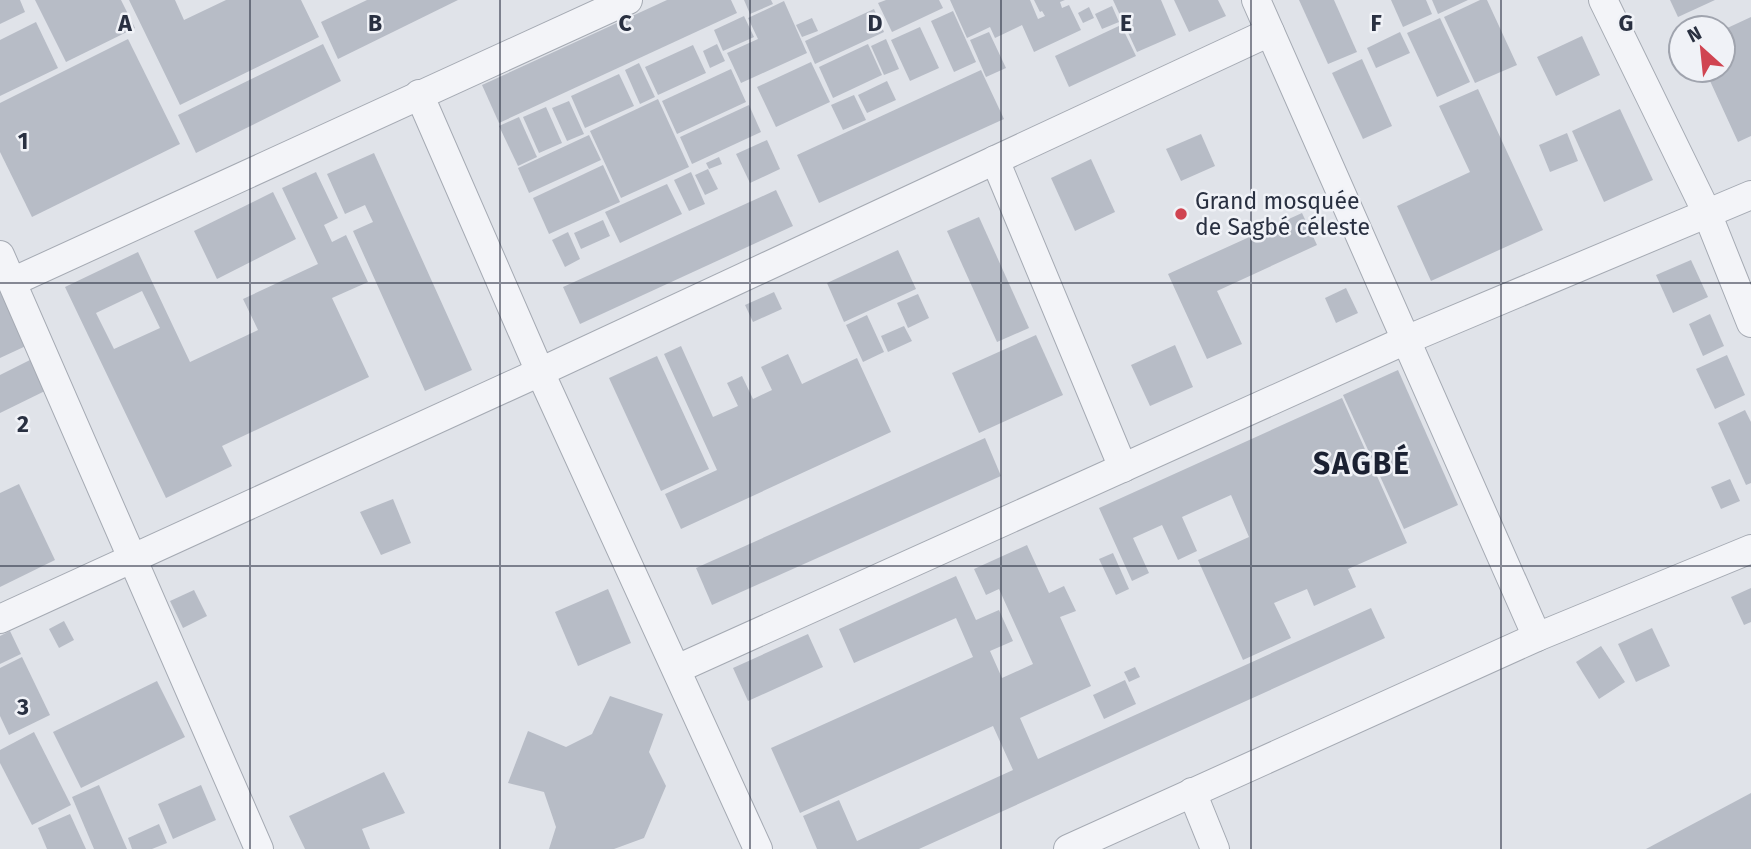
<svg xmlns="http://www.w3.org/2000/svg" width="1751" height="849" font-family="'Fira Sans',sans-serif">
<rect width="100%" height="100%" fill="#e0e3e9"/>
<g fill="#b7bcc6" fill-rule="evenodd">
<polygon points="0,0 20,0 25,12 0,24"/>
<polygon points="35,0 121,0 135,28 66,62"/>
<polygon points="129,0 175,0 184,20 226,0 301,0 319,37 180,105"/>
<polygon points="367,0 458,0 338,59 321,22"/>
<polygon points="667,0 731,0 737,13 499,123 482,85"/>
<polygon points="744,0 771,0 773,4 750,14"/>
<polygon points="886,0 939,0 943,8 892,32 878,3"/>
<polygon points="950,0 1030,0 1038,19 1045,16 1042,11 1040,12 1034,0 1065,0 1060,2 1062,8 1069,5 1081,30 1034,52 1022,25 995,38 990,27 967,38"/>
<polygon points="1113,0 1161,0 1176,35 1137,52"/>
<polygon points="1174,0 1218,0 1226,16 1189,32"/>
<polygon points="1299,0 1334,0 1357,52 1328,64"/>
<polygon points="1391,0 1426,0 1432,14 1403,27"/>
<polygon points="1432,0 1468,0 1438,14"/>
<polygon points="1480,0 1487,0 1517,65 1475,83 1444,17"/>
<polygon points="1670,0 1715,0 1678,17"/>
<polygon points="784,1 807,53 741,83 727,53 758,39 748,18"/>
<polygon points="1112,6 1119,22 1102,29 1095,14"/>
<polygon points="1089,7 1094,18 1083,23 1078,13"/>
<polygon points="874,9 884,32 815,64 805,41"/>
<polygon points="953,11 976,62 954,72 931,21"/>
<polygon points="744,16 754,37 723,51 714,30"/>
<polygon points="1751,17 1751,136 1738,142 1705,70 1723,70 1723,30"/>
<polygon points="812,18 818,31 802,37 796,25"/>
<polygon points="1440,18 1470,82 1437,97 1407,33"/>
<polygon points="36,22 58,68 0,96 0,40"/>
<polygon points="1121,25 1136,56 1069,87 1055,56"/>
<polygon points="920,27 939,68 910,81 891,40"/>
<polygon points="989,32 1006,68 986,77 970,40"/>
<polygon points="1400,32 1410,53 1376,68 1367,48"/>
<polygon points="1582,36 1600,75 1556,96 1537,57"/>
<polygon points="128,39 180,144 32,217 0,152 0,103"/>
<polygon points="886,39 899,69 884,75 871,46"/>
<polygon points="323,44 341,81 196,153 178,115"/>
<polygon points="717,44 725,61 710,68 703,51"/>
<polygon points="868,44 882,75 833,98 819,67"/>
<polygon points="693,45 706,73 658,95 645,67"/>
<polygon points="1362,59 1392,126 1363,139 1332,73"/>
<polygon points="811,62 830,102 776,127 757,87"/>
<polygon points="639,63 655,97 640,104 625,70"/>
<polygon points="731,69 746,102 677,134 662,101"/>
<polygon points="981,70 1004,119 819,203 797,155"/>
<polygon points="619,74 634,106 585,128 571,96"/>
<polygon points="887,81 896,100 867,113 858,95"/>
<polygon points="1478,89 1543,230 1431,281 1397,206 1470,172 1439,106"/>
<polygon points="854,95 866,120 843,130 831,105"/>
<polygon points="658,99 689,167 621,198 590,131"/>
<polygon points="569,101 584,134 567,141 552,108"/>
<polygon points="749,105 761,132 692,164 680,137"/>
<polygon points="546,107 562,143 539,153 523,117"/>
<polygon points="1620,109 1653,180 1604,202 1572,131"/>
<polygon points="519,117 537,157 518,166 499,126"/>
<polygon points="1567,133 1578,161 1550,172 1539,145"/>
<polygon points="1201,134 1215,166 1181,181 1166,149"/>
<polygon points="589,135 601,160 529,193 518,168"/>
<polygon points="767,140 780,169 750,183 736,154"/>
<polygon points="374,153 472,370 425,391 353,231 373,222 365,205 345,214 327,174"/>
<polygon points="719,157 722,164 709,169 706,163"/>
<polygon points="1091,159 1115,212 1075,231 1051,178"/>
<polygon points="603,165 620,202 549,234 533,198"/>
<polygon points="708,169 718,189 705,195 695,175"/>
<path d="M316,172l22,46 -14,7 8,17 14,-7 22,47 -36,16 37,79 -147,69 10,20 -66,32 -101,-211 73,-35 52,110 68,-32 -15,-31 75,-35 -36,-76zM142,291l18,37 -46,21 -18,-36z"/>
<polygon points="691,172 705,204 689,211 674,180"/>
<polygon points="667,184 682,214 620,243 605,212"/>
<polygon points="776,190 793,226 580,324 563,287"/>
<polygon points="273,192 296,239 217,279 194,231"/>
<polygon points="1302,213 1317,245 1217,291 1242,344 1207,359 1168,274"/>
<polygon points="979,217 1029,328 997,342 947,231"/>
<polygon points="603,220 610,236 581,249 574,233"/>
<polygon points="568,232 580,259 565,267 552,240"/>
<polygon points="898,250 916,289 844,322 827,283"/>
<polygon points="1691,260 1708,297 1673,313 1656,275"/>
<polygon points="0,287 28,345 0,358"/>
<polygon points="1346,288 1358,313 1336,323 1325,298"/>
<polygon points="774,292 782,309 753,322 745,305"/>
<polygon points="918,294 929,318 908,328 897,303"/>
<polygon points="1710,314 1724,346 1703,356 1689,324"/>
<polygon points="867,315 884,352 863,362 846,325"/>
<polygon points="904,326 912,341 888,352 881,336"/>
<polygon points="1036,335 1063,395 979,433 952,373"/>
<polygon points="1175,345 1193,387 1150,406 1131,365"/>
<polygon points="681,346 713,417 738,406 727,383 742,376 753,399 772,390 761,367 788,354 802,384 857,358 891,432 681,529 665,494 717,470 664,354"/>
<polygon points="1727,355 1745,395 1715,409 1696,369"/>
<polygon points="657,356 709,469 661,491 609,378"/>
<polygon points="36,357 51,388 0,413 0,375"/>
<polygon points="1398,370 1458,505 1404,529 1343,395"/>
<polygon points="1342,398 1407,543 1348,569 1356,587 1314,606 1307,589 1274,603 1291,638 1243,660 1198,560 1249,537 1231,495 1182,517 1197,551 1178,560 1162,525 1133,538 1149,573 1132,581 1099,508"/>
<polygon points="1745,410 1751,422 1751,483 1746,485 1718,423"/>
<polygon points="985,438 1001,476 712,605 696,568"/>
<polygon points="1730,479 1740,501 1721,509 1711,487"/>
<polygon points="19,484 55,560 0,587 0,493"/>
<polygon points="393,499 411,543 381,555 360,512"/>
<polygon points="1027,545 1049,593 1064,586 1076,611 1060,617 1091,686 1020,718 1038,759 1371,608 1385,638 919,849 817,849 803,816 839,800 857,841 1013,770 993,726 800,813 771,748 973,657 956,618 854,663 839,629 956,576 976,620 999,610 1013,641 990,651 1002,678 1033,664 999,589 986,595 974,569"/>
<polygon points="1113,553 1129,589 1116,595 1099,559"/>
<polygon points="1751,588 1751,622 1744,625 1731,597"/>
<polygon points="608,589 631,643 578,666 555,612"/>
<polygon points="194,590 207,616 183,628 170,601"/>
<polygon points="64,621 74,640 59,648 49,629"/>
<polygon points="1652,628 1670,666 1636,682 1618,644"/>
<polygon points="10,631 21,654 0,664 0,636"/>
<polygon points="808,634 823,667 748,701 733,668"/>
<polygon points="1601,646 1625,682 1599,699 1576,662"/>
<polygon points="22,657 50,715 9,735 0,716 0,668"/>
<polygon points="1135,667 1140,677 1129,682 1124,672"/>
<polygon points="1125,680 1136,704 1104,719 1093,695"/>
<polygon points="157,681 185,737 81,788 53,732"/>
<polygon points="610,696 663,714 649,752 666,786 644,838 614,849 549,849 556,827 544,792 508,783 528,731 566,747 592,734"/>
<polygon points="34,732 71,805 32,825 0,763 0,750"/>
<polygon points="384,772 405,813 362,829 370,849 305,849 289,816"/>
<polygon points="99,785 127,849 94,849 72,797"/>
<polygon points="201,785 216,820 173,839 158,804"/>
<polygon points="1751,793 1751,849 1646,849"/>
<polygon points="70,814 86,849 47,849 38,828"/>
<polygon points="159,824 167,843 152,849 132,849 128,838"/>
</g>
<g fill="none" stroke-linecap="round" stroke-linejoin="round">
<defs>
<g id="minor">
<polyline points="1256,0 1537,637"/>
<polyline points="1603,0 1707,213 1751,323"/>
<polyline points="419,94 540,372 758,849"/>
<polyline points="995,160 1123,468"/>
<polyline points="0,255 259,849"/>
<polyline points="12,282 628,0"/>
<polyline points="0,619 540,372 1270,32"/>
<polyline points="677,669 1406,340 1751,195"/>
<polyline points="1192,792 1215,849"/>
<polyline points="1068,849 1537,637 1751,549"/>
</g>
</defs>
<use href="#minor" stroke="#a5aab3" stroke-width="30"/>
<use href="#minor" stroke="#f3f4f8" stroke-width="28"/>
</g>
<path fill="none" stroke="#293041" stroke-width="2" stroke-opacity="0.55" d="M250,0v849M500,0v849M750,0v849M1001,0v849M1251,0v849M1501,0v849M0,283h1751M0,566h1751"/>
<circle fill="#d04451" stroke="#f0f2f7" stroke-width="2.5" cx="1181" cy="214" r="7"/>
<g text-anchor="middle" stroke-width="5" stroke-linejoin="round" paint-order="stroke">
<g font-size="23" fill="#293041" stroke="#f0f2f7" text-anchor="start">
<text x="1195" y="209">Grand mosquée<tspan x="1195" dy="26">de Sagbé céleste</tspan></text>
</g>
<g font-size="30" font-weight="bold" letter-spacing="2" fill="#1b2132" stroke="#f0f2f7">
<text x="1362" y="474">SAGBÉ</text>
</g>
</g>
<g font-size="23" text-anchor="middle" font-weight="bold" fill="#293041" stroke="#f0f2f7" stroke-width="5" stroke-linejoin="round" paint-order="stroke">
<text x="125" y="31">A</text>
<text x="375" y="31">B</text>
<text x="625" y="31">C</text>
<text x="875" y="31">D</text>
<text x="1126" y="31">E</text>
<text x="1376" y="31">F</text>
<text x="1626" y="31">G</text>
<text x="23" y="149">1</text>
<text x="23" y="432">2</text>
<text x="23" y="715">3</text>
</g>
<g transform="translate(1702 49) rotate(333)"><circle r="33" fill="#f0f2f7" stroke="#a0a4ae" stroke-width="2"/>
<path d="M0-5L12 26L0 18L-12 26Z" fill="#d04451"/>
<text y="-10" font-size="19" font-weight="bold" text-anchor="middle" fill="#293041">N</text>
</g>
</svg>
